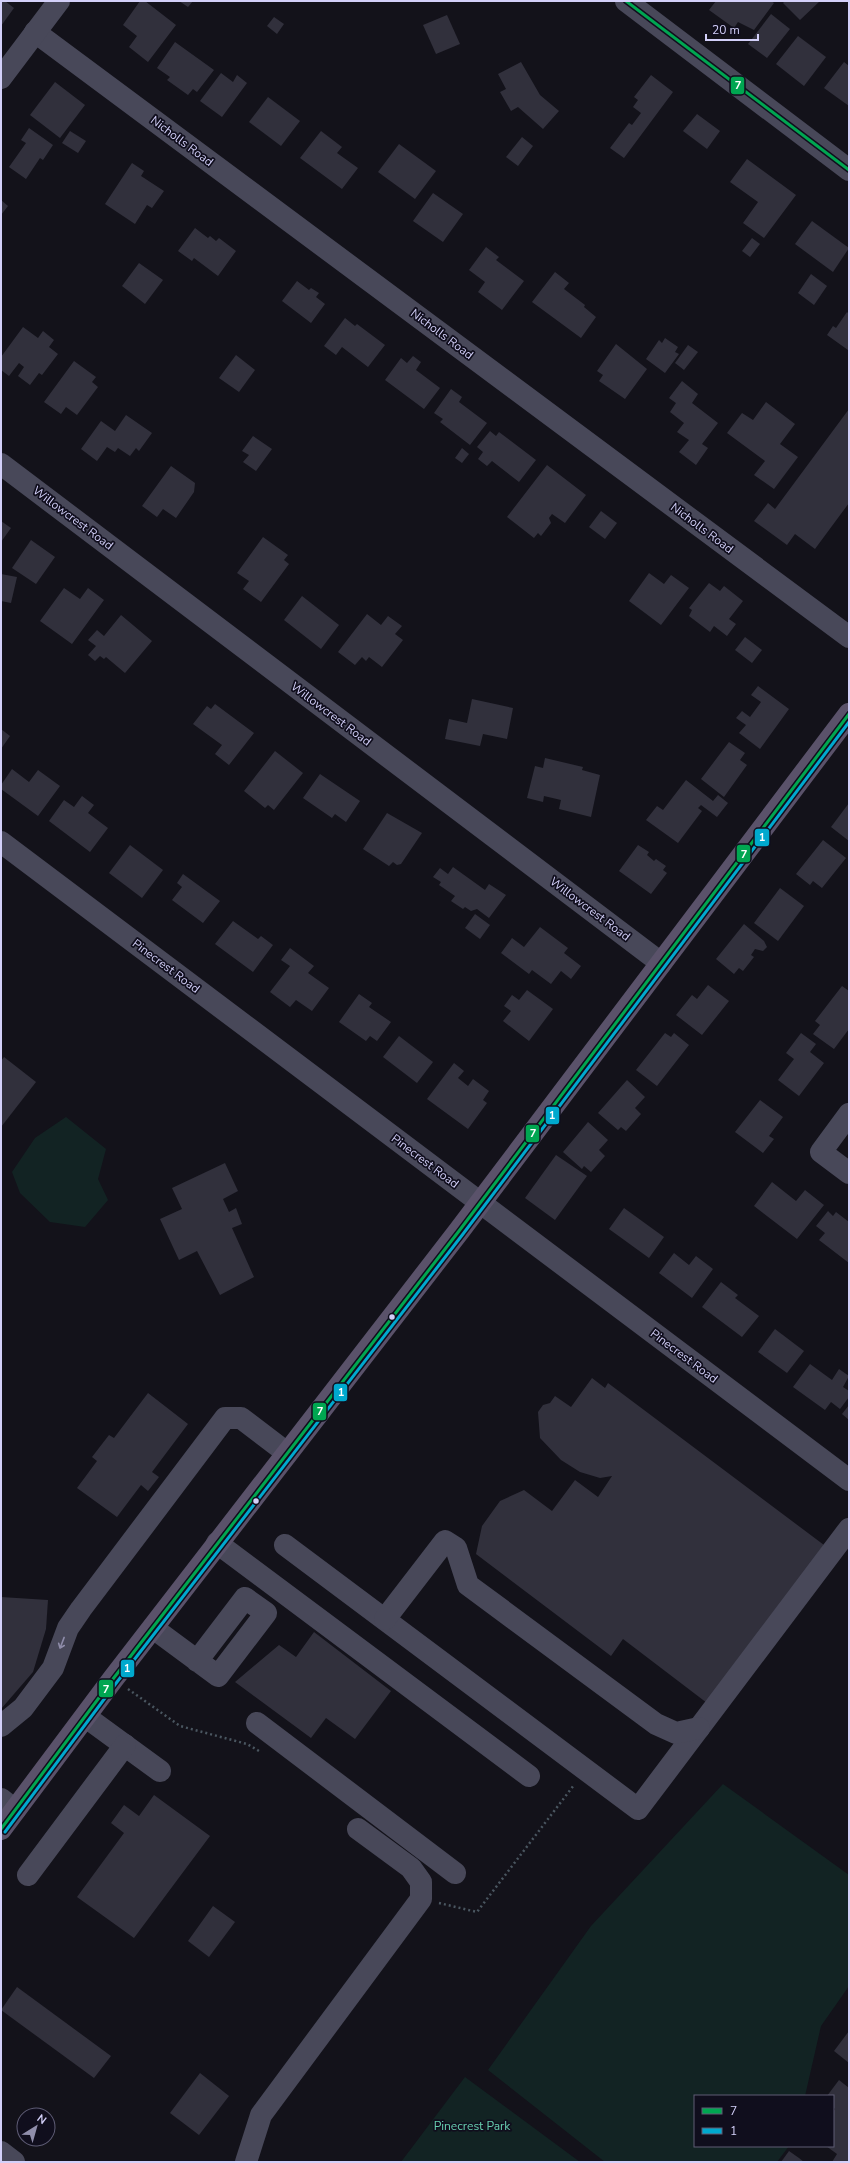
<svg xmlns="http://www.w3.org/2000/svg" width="850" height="2163" font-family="'Nunito Sans',sans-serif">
<rect width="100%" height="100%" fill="#13121a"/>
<g fill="#122323">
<polygon points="66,1117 106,1149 98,1179 108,1200 85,1227 50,1222 20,1193 12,1172 35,1138"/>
<polygon points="723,1784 849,1875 849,1986 821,2026 805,2096 695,2096 695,2146 789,2146 777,2162 605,2162 488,2070 591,1926"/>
<polygon points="465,2077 580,2162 401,2162"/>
</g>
<g fill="#31303c">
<polygon points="1,1 5,1 14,8 1,26"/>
<polygon points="140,1 145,1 176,25 148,62 129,47 137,36 123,25"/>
<polygon points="179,1 193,1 188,7"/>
<polygon points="716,1 771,1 774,3 754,30 738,22 734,28 709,10"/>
<polygon points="785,1 820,1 800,20 783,3"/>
<polygon points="771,14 790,29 767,58 748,44"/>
<polygon points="447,15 460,44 436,54 423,25"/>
<polygon points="274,17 284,24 277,34 267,26"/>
<polygon points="798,36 826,57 804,86 776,64"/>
<polygon points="175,42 214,70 197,92 193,89 188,95 167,80 170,77 157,68"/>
<polygon points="521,62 540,95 559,111 543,129 518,107 511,111 500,92 506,89 498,74"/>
<polygon points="844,62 849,66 849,106 824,88"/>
<polygon points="221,73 233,82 237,75 247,83 222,117 200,101"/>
<polygon points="651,75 673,92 624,158 610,148 629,123 632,125 641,113 633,107 638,100 634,97"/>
<polygon points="55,82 85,105 60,138 30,115"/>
<polygon points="268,97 300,121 281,146 249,122"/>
<polygon points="697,114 720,131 707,149 683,131"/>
<polygon points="29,128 53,145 43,160 40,158 26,179 9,167 26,143 21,140"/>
<polygon points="70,131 86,141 78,153 62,143"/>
<polygon points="321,131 342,147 337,153 358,168 342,189 300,158"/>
<polygon points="522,137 533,146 518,166 506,157"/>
<polygon points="399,144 436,171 415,199 378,172"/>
<polygon points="747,159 796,195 764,238 743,223 758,202 730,182"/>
<polygon points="132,163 144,171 141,176 164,191 152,208 147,205 135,224 105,204"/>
<polygon points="433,193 463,214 443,242 413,221"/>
<polygon points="1,200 8,206 1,215"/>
<polygon points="812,221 849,248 833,272 795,244"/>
<polygon points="195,228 208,238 210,236 216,241 219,238 236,251 218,276 194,258 192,261 178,251"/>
<polygon points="752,238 760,244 750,257 742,251"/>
<polygon points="486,247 499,257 496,260 524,281 502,310 478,292 485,282 469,270"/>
<polygon points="139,263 163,280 145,304 122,286"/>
<polygon points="555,272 569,283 564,289 585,305 584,307 596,317 581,338 532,302"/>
<polygon points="811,274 827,286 814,305 798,293"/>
<polygon points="297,281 309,290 311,288 319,293 316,297 325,304 311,323 282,301"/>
<polygon points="847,312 849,314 848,350 827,335 833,326 836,328"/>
<polygon points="345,318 355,326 357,324 385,345 368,367 342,347 336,355 324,346"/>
<polygon points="23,327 38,338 43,331 54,340 49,347 58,354 42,375 39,373 30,385 18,376 24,367 19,363 9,376 1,370 1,357"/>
<polygon points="665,338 678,347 675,352 679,354 665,373 646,359 659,340 662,343"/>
<polygon points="616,344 647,369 625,399 599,381 603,375 597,371"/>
<polygon points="688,345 698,352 684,370 675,363"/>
<polygon points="236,355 255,370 239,392 219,378"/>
<polygon points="413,356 421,362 416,370 440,388 424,409 385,380 401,358 407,363"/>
<polygon points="74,361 96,377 92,382 98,387 77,415 66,407 61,414 44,402"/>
<polygon points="682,381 698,394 692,403 718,423 702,444 708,448 696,465 679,452 689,440 677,432 684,423 670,412 676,403 669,398"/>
<polygon points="451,389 462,397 459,402 487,423 470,445 440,422 443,419 434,413"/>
<polygon points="766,402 795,424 780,444 798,457 774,489 754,475 765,461 727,433 742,413 753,420"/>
<polygon points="849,409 849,503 815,549 795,534 787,545 754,521 768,503 775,509"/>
<polygon points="126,415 152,433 139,451 136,448 130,456 118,448 115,452 107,447 97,461 81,449 101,421 115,431"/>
<polygon points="490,431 496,436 499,432 536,460 519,482 492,461 487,466 478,459 483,452 477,447"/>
<polygon points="253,436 272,449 256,471 243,462 249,455 242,451"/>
<polygon points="462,448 469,454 462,463 455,458"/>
<polygon points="547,465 586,495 565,523 552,514 549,518 551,523 541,536 538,533 534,538 507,517"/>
<polygon points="171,466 195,483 194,492 176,518 163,509 157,517 142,506"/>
<polygon points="601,511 617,523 605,539 589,527"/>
<polygon points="1,521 11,528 1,542"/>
<polygon points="263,537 288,555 284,560 289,564 261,602 243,589 249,581 237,573"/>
<polygon points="31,540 55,557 36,584 12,568"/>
<polygon points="649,573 664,584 671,575 689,588 661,625 629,601"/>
<polygon points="1,574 17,577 11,603 1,601"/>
<polygon points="709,583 720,591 724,586 743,601 729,619 736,624 727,636 714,626 710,632 689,616 692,610 689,608"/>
<polygon points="64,588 80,599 88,588 104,600 72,644 40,621"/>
<polygon points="302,596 339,625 321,649 284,620"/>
<polygon points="367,614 381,625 388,616 402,626 395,634 403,640 382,667 369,657 366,661 362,657 355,665 338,652"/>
<polygon points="121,615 152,641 125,673 106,657 104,659 100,656 95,661 88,655 96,646 88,640 97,630 104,636"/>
<polygon points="745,637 762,650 752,663 735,650"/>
<polygon points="758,686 789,709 760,749 739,733 746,725 736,718 742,711 750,717 761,702 751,695"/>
<polygon points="472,699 513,708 507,739 483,734 480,746 445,739 449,719 467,723"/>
<polygon points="215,704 254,733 229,765 215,754 222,745 193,724 207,706 211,709"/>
<polygon points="1,729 10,736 1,749"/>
<polygon points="729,742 745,753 740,760 747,765 724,797 701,779"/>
<polygon points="275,751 303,773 274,810 268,805 265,808 244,791"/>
<polygon points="545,758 583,767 582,770 600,775 591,817 559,809 561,800 544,796 543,802 527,798 535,766 543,768"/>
<polygon points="12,769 29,782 38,770 60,786 38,816 1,789 1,785"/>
<polygon points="320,774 360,801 346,822 335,814 332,818 303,798"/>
<polygon points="686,780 713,801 718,795 728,803 717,817 701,805 698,808 702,811 678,843 646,820 657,806 663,810"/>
<polygon points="82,796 94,805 88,813 108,828 90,852 49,821 64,800 74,807"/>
<polygon points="849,803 849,841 831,827"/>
<polygon points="387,813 422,833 401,864 397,865 393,862 389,866 363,849"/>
<polygon points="823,840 846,858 822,888 813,881 810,885 796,874"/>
<polygon points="130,845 163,870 142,898 109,873"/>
<polygon points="638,845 649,852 647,855 654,861 656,859 666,866 663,870 667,873 651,894 619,871"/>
<polygon points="453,867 485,890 489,884 506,895 489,918 477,909 471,911 465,907 463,909 451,901 455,896 439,885 441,882 433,877 440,868 448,874"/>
<polygon points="183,874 220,901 203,923 172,900 182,887 177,883"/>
<polygon points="780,888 804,906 778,941 754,923"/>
<polygon points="475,914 490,925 480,939 465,928"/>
<polygon points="233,921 258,939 261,936 273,945 253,972 215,944"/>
<polygon points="744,924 764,941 767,947 763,951 755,949 751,955 754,957 743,971 739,968 734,974 716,959"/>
<polygon points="540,927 568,948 564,953 581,966 571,979 561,971 551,984 532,970 529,974 501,953 512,938 524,947"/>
<polygon points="290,948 314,966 308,973 329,988 312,1011 296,1000 290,1007 270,992 290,966 281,960"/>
<polygon points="708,985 729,1001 702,1035 676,1015 692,995 697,999"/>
<polygon points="842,986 849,991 849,1029 834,1049 813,1034 820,1025 815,1021"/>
<polygon points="527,990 553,1009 529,1041 503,1021 511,1011 504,1006 512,995 519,1000"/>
<polygon points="359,994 372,1003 369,1007 391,1022 377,1041 370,1036 366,1041 339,1022"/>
<polygon points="665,1033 671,1037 674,1033 689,1045 657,1086 636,1070"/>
<polygon points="801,1033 816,1044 810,1052 824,1063 799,1096 778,1080 794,1059 786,1053"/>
<polygon points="399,1036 433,1062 417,1083 383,1057"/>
<polygon points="4,1057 36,1082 1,1127 1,1061"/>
<polygon points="454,1063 464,1071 458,1078 468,1086 473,1079 489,1091 483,1100 487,1103 468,1129 427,1099"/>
<polygon points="627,1080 645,1097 635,1108 641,1114 626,1131 621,1127 618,1130 598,1113"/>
<polygon points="760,1100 783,1117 769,1136 774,1139 763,1153 735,1132"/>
<polygon points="588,1122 608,1140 599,1150 605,1156 591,1172 584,1166 582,1169 563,1152"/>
<polygon points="556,1155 587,1176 555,1220 525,1198"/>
<polygon points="225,1163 238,1191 223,1199 229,1212 236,1208 242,1224 232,1228 254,1277 220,1295 197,1251 179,1260 160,1219 182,1209 172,1188"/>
<polygon points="772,1182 796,1201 805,1190 824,1205 797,1239 754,1206"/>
<polygon points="624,1208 664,1237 649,1258 609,1229"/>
<polygon points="828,1211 833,1216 836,1212 849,1222 849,1263 819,1240 825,1233 816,1226"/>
<polygon points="674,1253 689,1265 696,1256 713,1269 692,1298 659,1273"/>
<polygon points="721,1282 738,1295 735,1298 759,1316 742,1337 702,1307"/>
<polygon points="775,1329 804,1351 787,1373 758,1352"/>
<polygon points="810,1364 832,1380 839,1369 849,1376 843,1387 849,1391 849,1397 840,1409 831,1402 825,1410 793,1387"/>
<polygon points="592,1378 605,1388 608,1383 824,1545 707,1703 623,1639 611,1656 476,1554 482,1526 500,1501 524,1490 552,1511 575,1480 598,1497 612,1476 600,1478 580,1472 561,1460 540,1438 538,1412 543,1405 550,1403 555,1396 571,1407"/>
<polygon points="148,1393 188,1424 152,1472 159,1477 148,1491 141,1485 117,1517 77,1488 97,1461 92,1457 109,1435 114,1438"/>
<polygon points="849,1405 849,1420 842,1414"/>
<polygon points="1,1597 48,1600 46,1629 33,1672 1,1709"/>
<polygon points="314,1632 391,1691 355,1739 326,1718 311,1738 235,1682 279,1645 296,1657"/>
<polygon points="154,1795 210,1836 134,1938 77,1897 124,1833 111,1823 124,1805 139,1816"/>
<polygon points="213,1906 235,1922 209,1957 188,1941"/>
<polygon points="17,1987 111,2056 94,2078 1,2010"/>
<polygon points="849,2031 849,2063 834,2051"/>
<polygon points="200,2073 229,2096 199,2135 170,2113"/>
<polygon points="839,2080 849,2088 849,2162 832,2162 837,2154 826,2146 833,2146 833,2112 835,2109 833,2107 833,2096 827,2096"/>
<polygon points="789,2151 799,2158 804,2162 781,2162"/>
</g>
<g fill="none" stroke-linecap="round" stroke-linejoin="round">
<g stroke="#4a5660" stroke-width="2.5" stroke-dasharray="2 3" stroke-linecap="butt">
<polyline points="128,1689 180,1726 247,1744 259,1751"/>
<polyline points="439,1903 477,1912 574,1785"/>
</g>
<g stroke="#484859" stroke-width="22">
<polyline points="626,1 849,170"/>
<polyline points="35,32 849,637"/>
<polyline points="1,78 59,1"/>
<polyline points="1,464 661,963"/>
<polyline points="1,842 849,1480"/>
<polyline points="849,1114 821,1152 849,1173"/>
<polyline points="217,1543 529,1776"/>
<polyline points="285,1545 638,1809 849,1529"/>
<polyline points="385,1619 445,1541 456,1548 468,1585 656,1724 676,1733 699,1728"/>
<polyline points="153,1628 218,1676 266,1613 245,1598 197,1661"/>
<polyline points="86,1717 160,1771"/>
<polyline points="257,1723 455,1873"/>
<polyline points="1,1726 23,1708 53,1668 68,1628 81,1609 225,1418 241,1418 287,1453"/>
<polyline points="1,1799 15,1810"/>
<polyline points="28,1875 125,1745"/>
<polyline points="1,2152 14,2162"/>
<polyline points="246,2162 261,2115 421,1899 421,1882 411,1868 358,1829"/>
</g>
<polyline stroke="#5a526a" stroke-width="22" points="1,1829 113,1679 459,1231 849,714"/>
<defs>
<g id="bus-1">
<polyline points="626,1 849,170"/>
<polyline points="1,1829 113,1679 459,1231 849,714"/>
</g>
<polyline id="bus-2" points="5,1832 117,1682 463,1234 849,722"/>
</defs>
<use href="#bus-1" stroke="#100e1d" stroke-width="6"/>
<use href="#bus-2" stroke="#100e1d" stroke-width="6"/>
<use href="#bus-1" stroke="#00a651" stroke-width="3"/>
<use href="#bus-2" stroke="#00a9ce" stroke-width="3"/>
</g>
<defs><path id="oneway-shaft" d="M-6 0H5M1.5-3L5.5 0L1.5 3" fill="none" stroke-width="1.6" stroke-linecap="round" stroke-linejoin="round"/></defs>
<use stroke="#8e8ca9" href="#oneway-shaft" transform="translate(62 1643) rotate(111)"/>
<g fill="#d3d0f9" stroke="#100e1d" stroke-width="1.5">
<circle cx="392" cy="1317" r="3.5"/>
<circle cx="256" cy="1501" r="3.5"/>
</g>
<g text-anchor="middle" stroke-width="3.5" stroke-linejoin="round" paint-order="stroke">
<g font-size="12" fill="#d3d0f9" stroke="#100e1d">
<text transform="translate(182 141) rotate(37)" y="4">Nicholls Road</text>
<text transform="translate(442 334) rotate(37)" y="4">Nicholls Road</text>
<text transform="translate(73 518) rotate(37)" y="4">Willowcrest Road</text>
<text transform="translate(702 528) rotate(37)" y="4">Nicholls Road</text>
<text transform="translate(331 714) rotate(37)" y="4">Willowcrest Road</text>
<text transform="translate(590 909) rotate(37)" y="4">Willowcrest Road</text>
<text transform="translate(166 966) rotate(37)" y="4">Pinecrest Road</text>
<text transform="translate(425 1161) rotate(37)" y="4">Pinecrest Road</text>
<text transform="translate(684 1356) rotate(37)" y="4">Pinecrest Road</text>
</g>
<g font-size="12" fill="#66cfaf" stroke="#100e1d">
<text x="472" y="2130">Pinecrest Park</text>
</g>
</g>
<g stroke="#100e1d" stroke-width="1.5">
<rect x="730" y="76" width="15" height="19" rx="4" fill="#00a651"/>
<rect x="754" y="828" width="16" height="19" rx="4" fill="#00a9ce"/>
<rect x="736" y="844" width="15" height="19" rx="4" fill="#00a651"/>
<rect x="545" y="1106" width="15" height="19" rx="4" fill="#00a9ce"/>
<rect x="525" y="1124" width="15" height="19" rx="4" fill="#00a651"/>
<rect x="333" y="1383" width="15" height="19" rx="4" fill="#00a9ce"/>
<rect x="312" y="1402" width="15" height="19" rx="4" fill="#00a651"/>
<rect x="120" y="1659" width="15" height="19" rx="4" fill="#00a9ce"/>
<rect x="98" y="1679" width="16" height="19" rx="4" fill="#00a651"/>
</g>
<g font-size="11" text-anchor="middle" font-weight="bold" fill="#fff">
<text x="738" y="89">7</text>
<text x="762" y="841">1</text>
<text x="744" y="858">7</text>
<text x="552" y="1119">1</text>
<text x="533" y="1137">7</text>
<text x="341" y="1396">1</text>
<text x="320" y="1415">7</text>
<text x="127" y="1672">1</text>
<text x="106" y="1693">7</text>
</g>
<rect width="850" height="2163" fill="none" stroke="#d3d0f9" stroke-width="4"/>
<rect x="694" y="2095" width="140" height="52" fill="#100e1d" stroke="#5e5c75"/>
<rect x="702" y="2108" width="20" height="6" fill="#00a651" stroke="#5e5c75"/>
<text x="730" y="2115" font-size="12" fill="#d3d0f9">7</text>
<rect x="702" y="2128" width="20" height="6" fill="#00a9ce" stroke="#5e5c75"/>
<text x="730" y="2135" font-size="12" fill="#d3d0f9">1</text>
<g transform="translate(36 2127) rotate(37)"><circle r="19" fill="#100e1d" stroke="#5e5c75"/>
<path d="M0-3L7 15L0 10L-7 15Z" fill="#908eab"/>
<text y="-6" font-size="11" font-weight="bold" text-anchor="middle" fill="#d3d0f9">N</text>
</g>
<path d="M706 34v6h52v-6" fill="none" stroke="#d3d0f9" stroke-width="2"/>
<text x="712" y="34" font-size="12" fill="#d3d0f9" stroke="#100e1d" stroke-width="3" paint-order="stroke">20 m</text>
</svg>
